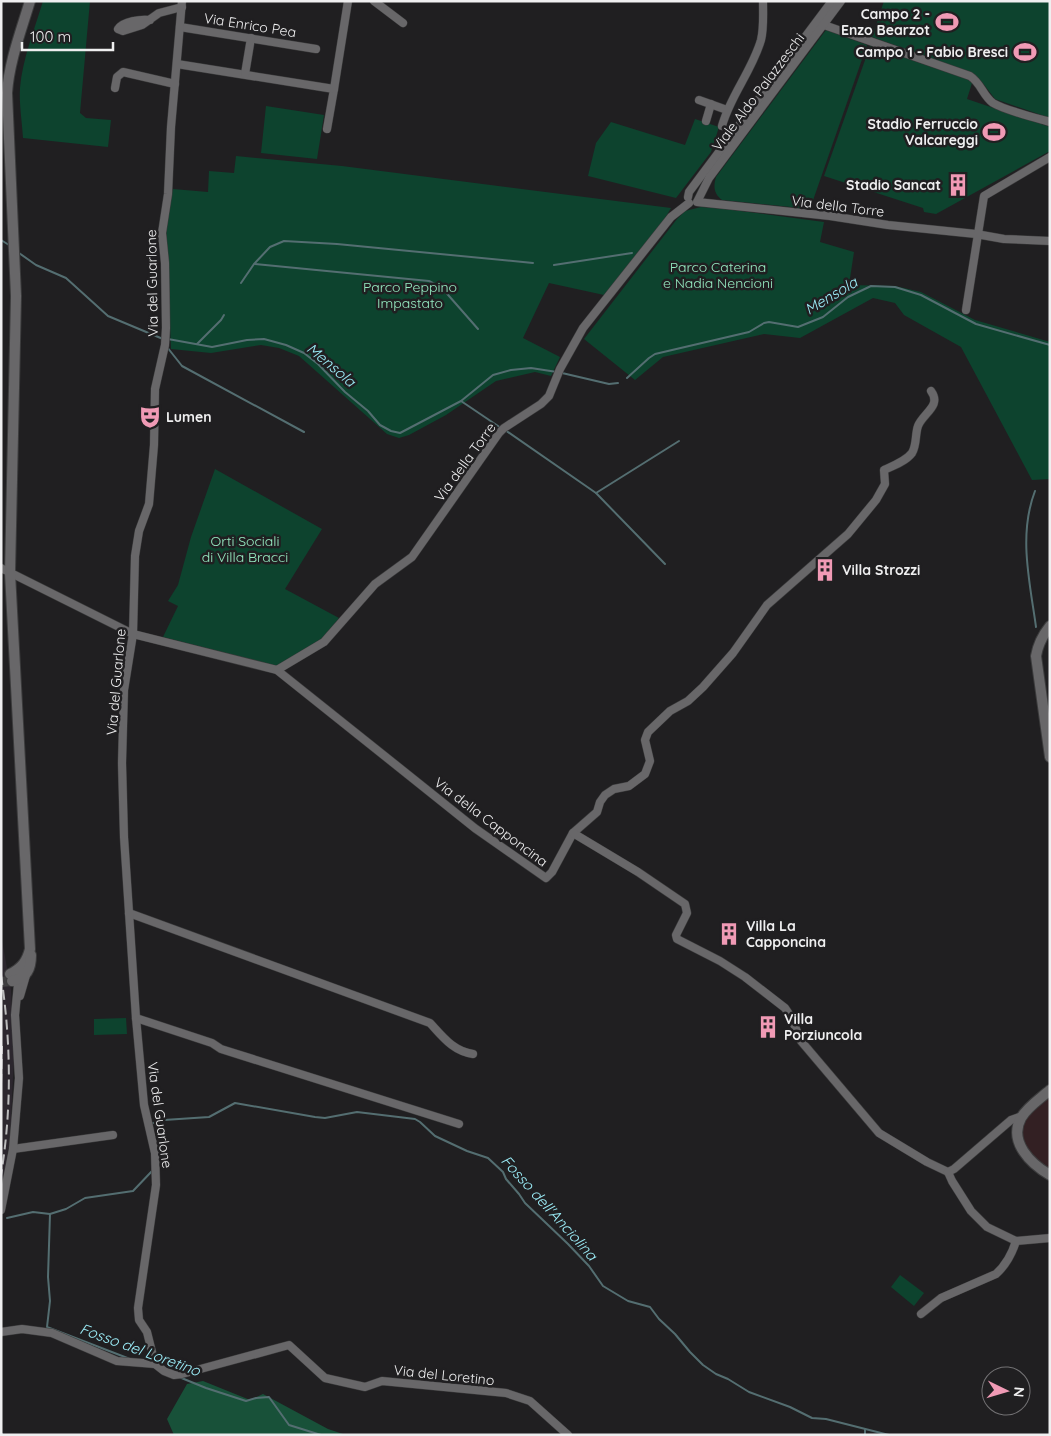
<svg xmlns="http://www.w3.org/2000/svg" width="1051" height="1436" font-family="Quicksand,sans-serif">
<rect width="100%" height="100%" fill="#201f21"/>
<polygon fill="#2b262d" points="1,935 11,990 14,1058 10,1139 1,1191"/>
<polygon fill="#332023" points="1050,1095 1050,1171 1028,1153 1022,1141 1022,1129 1025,1120"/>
<g fill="#0d432e">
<path d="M43,1h47l-10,112 6,5 25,2 -3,27 -85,-9c-1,-17 -4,-34 -3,-50 2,-28 15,-60 23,-87z"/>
<polygon points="884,1 1050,1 1050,118 995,99 982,82 970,72 872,37"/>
<path d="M826,30l41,15 -57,164 -88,-9c-8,-6 -9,-13 -6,-23z"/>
<polygon points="870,46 967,79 972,83 967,99 1050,127 1050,151 936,214 924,212 923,208 824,176"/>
<polygon points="266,106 324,115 317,159 261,153"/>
<polygon points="695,119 719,127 711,152 676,198 588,176 596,143 611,122 685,145"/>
<polygon points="236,156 342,166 671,208 660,227 604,295 549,283 523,338 560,357 551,376 535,372 496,381 446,415 409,435 399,438 387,434 299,356 279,348 261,345 211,353 171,349 165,207 173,189 208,192 209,171 234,173"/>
<polygon points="701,207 725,209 824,222 820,242 854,252 849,285 895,286 921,292 975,320 1050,342 1050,479 1032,480 961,347 904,315 895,303 873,298 800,338 764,334 663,357 635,380 584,339 677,219 685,211"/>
<polygon points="215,469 322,529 285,589 339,618 320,642 277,666 163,637 178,606 168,601 178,585 191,537"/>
<polygon points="126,1018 127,1034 94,1035 94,1019"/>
<polygon points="900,1275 924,1293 914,1306 891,1287"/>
</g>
<polygon fill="#185139" points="203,1381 250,1400 263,1394 328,1429 346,1435 174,1435 167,1419 187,1384"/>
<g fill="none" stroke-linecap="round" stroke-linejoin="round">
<g stroke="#546e71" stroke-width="2">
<polyline points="1,240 9,245"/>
<polyline points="19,253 36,265 66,278 108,316 163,339"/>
<polyline points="255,264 429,281 442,288 478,329"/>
<polyline points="554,265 632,253"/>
<polyline points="241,283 254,264 270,247 284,241 337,244 533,263"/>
<polyline points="168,339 212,347 247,340 264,339 286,345 304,353 318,364 345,392 368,411 380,425 391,431 400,433 461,401 493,375 511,370 531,368 557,372"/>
<polyline points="197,344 221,320 224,315"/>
<polyline points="167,347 182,366 304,432"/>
<polyline points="562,373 609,384 618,383"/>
<polyline points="627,378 649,358 655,354 749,332 764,323 769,322 798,327 823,317 848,297 871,286 895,287 921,295 976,324 1050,345"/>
<polyline points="461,401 501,428"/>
<polyline points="505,430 596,493 665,564"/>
<path d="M1035,491c-17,44 -5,92 1,136"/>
<polyline points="596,493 679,441"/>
<polyline points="150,1124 164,1120 209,1117 235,1103 315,1117 325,1118 357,1112 415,1119 420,1122 435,1136 467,1151 488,1158 503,1172 506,1179 519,1194 525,1203 568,1244 589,1266 603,1286 628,1301 650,1307 659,1319 675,1334 690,1352 703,1365 716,1374 728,1379 749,1392 790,1407 812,1418 826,1419 889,1435"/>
<polyline points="50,1214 48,1277 50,1301 47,1327 130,1359"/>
<polyline points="7,1218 33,1212 50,1214 66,1209 85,1198 133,1191 153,1170"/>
<polyline points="179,1377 206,1388 246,1401 256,1398 269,1397 289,1425 321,1435"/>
<polyline points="1,1433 3,1435"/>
<polyline points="865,1435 865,1429"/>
</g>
<polyline stroke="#3f3e40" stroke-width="10" stroke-dasharray="10 5" stroke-linecap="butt" points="1,982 12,981"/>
<defs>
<g id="street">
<polyline points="374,1 403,23"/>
<path d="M150,20c-9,-1 -27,1 -32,9l5,2 19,-6 17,-12 23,-6"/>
<path d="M818,21l6,4 146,51c11,7 13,20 23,27 11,7 43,15 57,19"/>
<polyline points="180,27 316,49"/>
<polyline points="177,64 334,89 327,129"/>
<polyline points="245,74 251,38"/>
<polyline points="115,88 117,77 123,72 175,84"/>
<polyline points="334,89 348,1"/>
<polyline points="699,100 727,110"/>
<polyline points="706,121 711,104"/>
<path d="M722,126c8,-30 30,-55 39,-86 3,-12 2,-26 2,-39"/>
<polyline points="688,197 689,192 832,1"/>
<polyline points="698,200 709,178 841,1"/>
<polyline points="697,202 830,216 888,225 976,234 1004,239 1050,241"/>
<polyline points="966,310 984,196 1050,157"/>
<path d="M1,568l132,66 144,36 199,159 70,49 6,-6 21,-39 24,-21 3,-10 5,-7 9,-6 15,-3 16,-12 5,-13 -5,-21 3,-8 22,-21 18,-10 15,-14 30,-34 34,-48 81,-71 28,-34 9,-16 -1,-14c9,-4 22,-9 28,-17 5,-8 3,-19 6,-27 5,-13 24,-20 13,-35"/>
<polyline points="277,670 324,642 375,584 412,557 499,433 504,428 541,404 549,396 560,369 583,328 671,217 689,203"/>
<polyline points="573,833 638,872 685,904 687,913 676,935 677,939 720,961 745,977 785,1008 791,1017 801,1041 879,1133 927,1162 948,1172"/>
<path d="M129,913l301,110c13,14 23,28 43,31"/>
<polyline points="20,996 27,972"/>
<polyline points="136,1018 212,1043 221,1049 459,1124"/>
<polyline points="13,1149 113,1135"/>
<polyline points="948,1172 952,1181 971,1211 987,1227 1016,1241 1050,1238"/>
<polyline points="948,1172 954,1169 1011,1120 1022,1116"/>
<polyline points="1,1210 13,1149 19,1078 15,1015 18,984 12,981"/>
<path d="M921,1314l20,-16 55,-24c10,-9 16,-20 20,-33"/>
<polyline points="1,1332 22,1329 52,1333 117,1361 155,1364 164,1371 174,1375 182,1374 289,1345 325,1378 365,1387 382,1381 506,1393 530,1401 568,1435"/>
<polyline points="155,1364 147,1332 139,1320 138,1308 156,1185 155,1153 144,1105 136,1018 124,837 122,763 124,690 133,634 135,556 139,531 149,504 154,445 155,389 165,345 166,328 165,263 162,233 168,194 171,127 182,1"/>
</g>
<g id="secondary">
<path d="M1050,626c-8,10 -12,18 -14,30l14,101"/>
<path d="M10,974c12,-6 17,-13 20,-25l-20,-376 6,-277 -9,-203c2,-31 14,-62 23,-92"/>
<path d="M12,981c15,-3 19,-12 19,-26"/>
<path d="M1050,1090c-9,8 -23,17 -29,28 -13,24 10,46 29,57"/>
</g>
</defs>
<use href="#street" stroke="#3c3c3d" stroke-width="9"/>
<use href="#secondary" stroke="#3c3c3d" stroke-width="12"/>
<use href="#street" stroke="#686769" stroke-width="8"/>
<use href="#secondary" stroke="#686769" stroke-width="10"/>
<g stroke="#bbbbbc" stroke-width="2" stroke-dasharray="10 5" stroke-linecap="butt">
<path d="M1,975c10,67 11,133 0,200"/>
<polyline points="1,1084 2,1046"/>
</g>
</g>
<defs>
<symbol id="stadium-bare" viewBox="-9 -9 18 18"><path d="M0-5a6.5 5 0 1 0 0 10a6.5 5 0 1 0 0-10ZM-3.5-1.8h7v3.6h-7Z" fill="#f09ab5" stroke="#201f21" stroke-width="2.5" paint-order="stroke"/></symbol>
<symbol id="building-bare" viewBox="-9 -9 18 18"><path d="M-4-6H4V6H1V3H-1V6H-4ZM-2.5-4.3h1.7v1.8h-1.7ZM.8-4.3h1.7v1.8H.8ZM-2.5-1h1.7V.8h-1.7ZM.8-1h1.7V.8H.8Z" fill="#f09ab5" stroke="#201f21" stroke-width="2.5" paint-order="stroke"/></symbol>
<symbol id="theatre-bare" viewBox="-9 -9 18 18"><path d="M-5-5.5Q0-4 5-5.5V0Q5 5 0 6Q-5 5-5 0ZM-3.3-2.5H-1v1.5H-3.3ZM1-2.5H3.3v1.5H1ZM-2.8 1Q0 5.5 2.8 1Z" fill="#f09ab5" stroke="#201f21" stroke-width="2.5" paint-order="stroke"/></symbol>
</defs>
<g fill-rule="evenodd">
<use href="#stadium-bare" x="931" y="6" width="32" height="32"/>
<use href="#stadium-bare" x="1009" y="36" width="32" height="32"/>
<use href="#stadium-bare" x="978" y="116" width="32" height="32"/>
<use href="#building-bare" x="942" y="169" width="32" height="32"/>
<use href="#theatre-bare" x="134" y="401" width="32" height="32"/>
<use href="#building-bare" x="809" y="554" width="32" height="32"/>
<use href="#building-bare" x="713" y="918" width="32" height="32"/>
<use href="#building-bare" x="752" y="1011" width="32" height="32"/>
</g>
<g text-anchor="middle" stroke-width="5" stroke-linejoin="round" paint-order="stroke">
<g font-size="14" font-weight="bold" fill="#efeff0" stroke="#201f21" text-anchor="end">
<text x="930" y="19">Campo 2 -<tspan x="930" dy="16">Enzo Bearzot</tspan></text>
<text x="1008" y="57">Campo 1 - Fabio Bresci</text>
<text x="978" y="129">Stadio Ferruccio<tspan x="978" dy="16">Valcareggi</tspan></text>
<text x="941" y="190">Stadio Sancat</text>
<text x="166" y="422" text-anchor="start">Lumen</text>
<text x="842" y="575" text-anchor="start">Villa Strozzi</text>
<text x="746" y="931" text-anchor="start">Villa La<tspan x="746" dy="16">Capponcina</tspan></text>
<text x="784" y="1024" text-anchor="start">Villa<tspan x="784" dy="16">Porziuncola</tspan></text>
</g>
<g font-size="14" fill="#efeff0" stroke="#201f21">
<text transform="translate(250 25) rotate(9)" y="5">Via Enrico Pea</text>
<text transform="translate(758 92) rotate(-53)" y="5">Viale Aldo Palazzeschi</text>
<text transform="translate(838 206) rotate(7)" y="5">Via della Torre</text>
<text transform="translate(152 283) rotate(-91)" y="5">Via del Guarlone</text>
<text transform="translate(465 462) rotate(-54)" y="5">Via della Torre</text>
<text transform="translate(116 682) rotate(-85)" y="5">Via del Guarlone</text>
<text transform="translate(491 822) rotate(37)" y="5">Via della Capponcina</text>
<text transform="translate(160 1115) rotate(82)" y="5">Via del Guarlone</text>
<text transform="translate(444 1375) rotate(6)" y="5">Via del Loretino</text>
</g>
<g font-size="14" fill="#95eac1" stroke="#201f21">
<text x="718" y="272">Parco Caterina<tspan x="718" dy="16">e Nadia Nencioni</tspan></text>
<text x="410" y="292">Parco Peppino<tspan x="410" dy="16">Impastato</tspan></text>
<text x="245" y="546">Orti Sociali<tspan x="245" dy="16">di Villa Bracci</tspan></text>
</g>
<g font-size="15" font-style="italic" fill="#9ceef9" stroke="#201f21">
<text transform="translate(831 296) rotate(-31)" y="5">Mensola</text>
<text transform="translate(331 365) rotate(40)" y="5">Mensola</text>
<text transform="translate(549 1208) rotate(48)" y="5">Fosso dell'Anciolina</text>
<text transform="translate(140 1350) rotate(20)" y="5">Fosso del Loretino</text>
</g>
</g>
<rect width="1051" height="1436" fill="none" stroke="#efeff0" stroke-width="5"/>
<g transform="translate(1006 1391) rotate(95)"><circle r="24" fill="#201f21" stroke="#737274"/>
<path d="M0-4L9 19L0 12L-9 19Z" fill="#f09ab5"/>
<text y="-8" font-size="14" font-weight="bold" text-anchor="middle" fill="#efeff0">N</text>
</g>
<path d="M22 42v8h91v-8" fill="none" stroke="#efeff0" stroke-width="2.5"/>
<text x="30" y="42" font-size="15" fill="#efeff0" stroke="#201f21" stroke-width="4" paint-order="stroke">100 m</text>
</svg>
